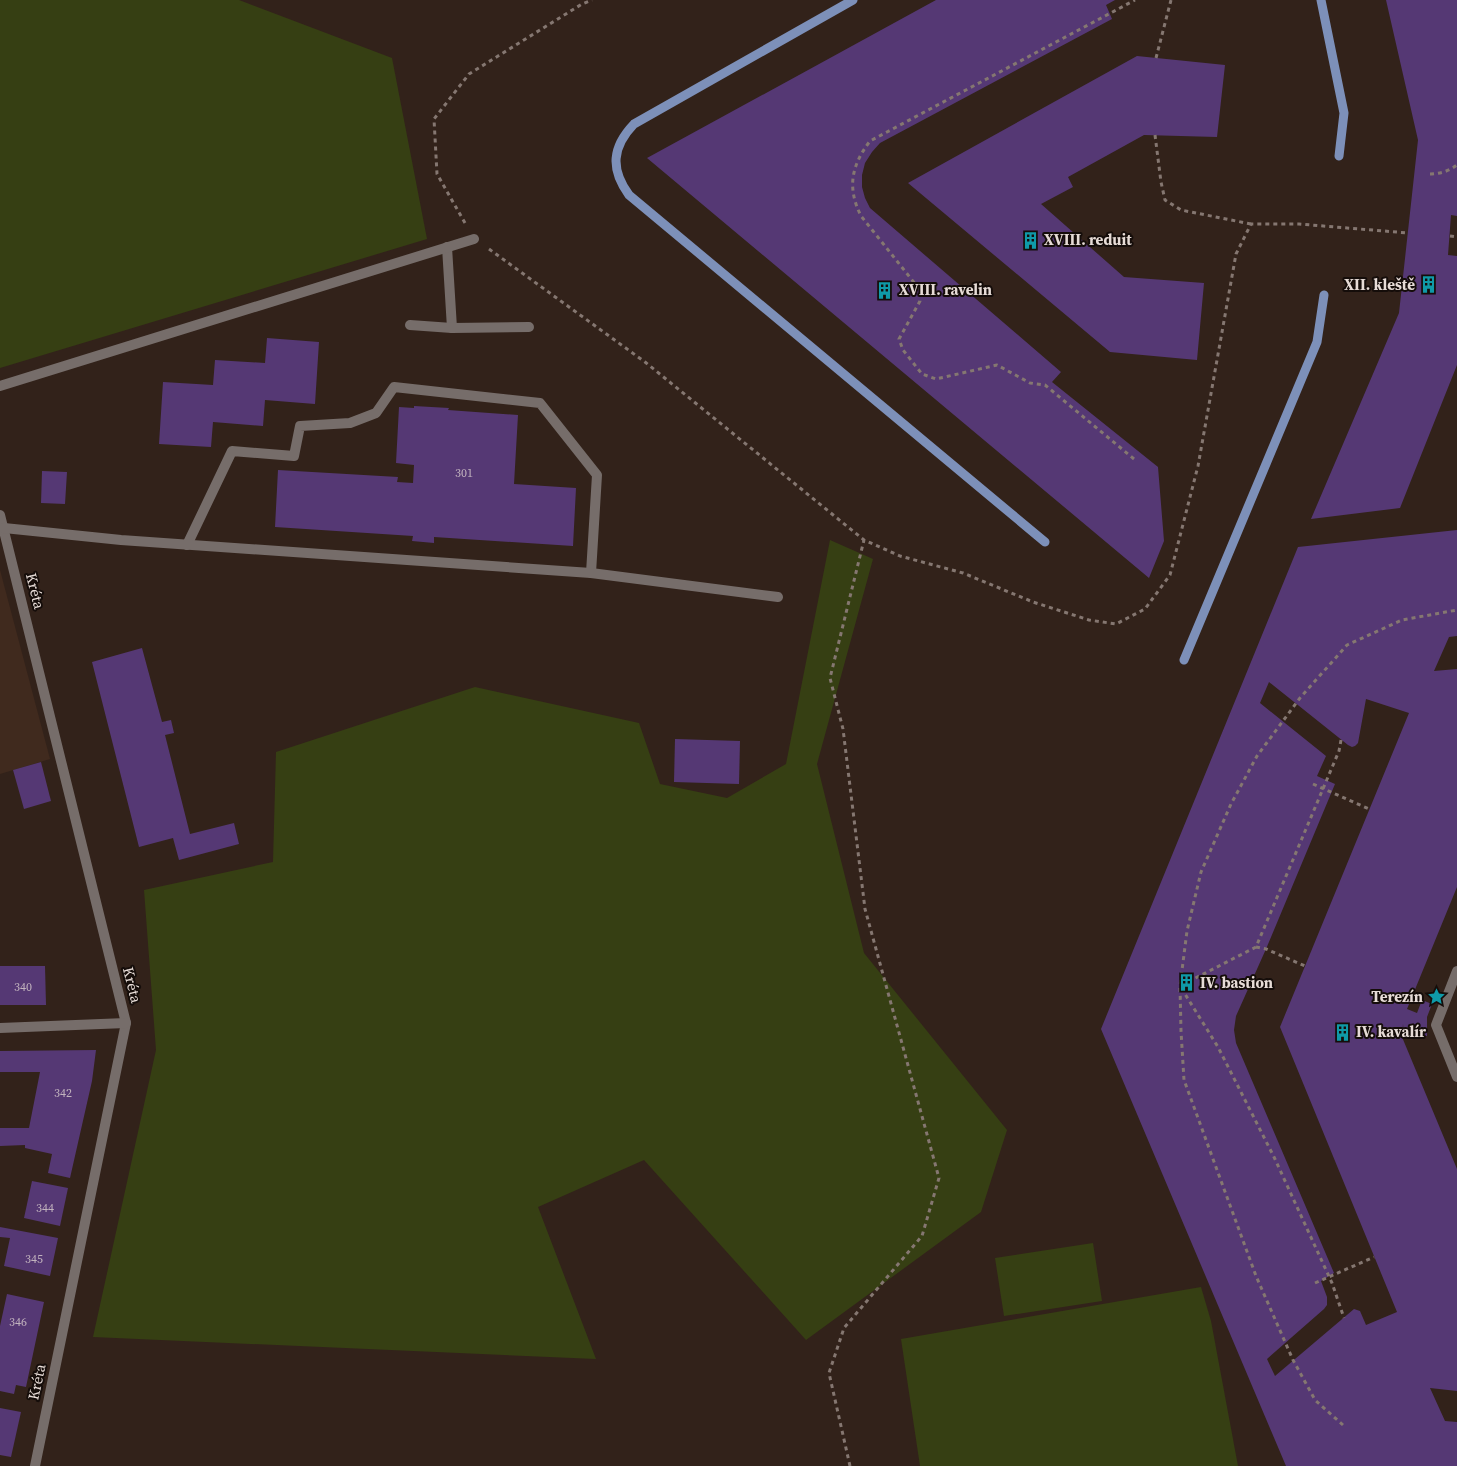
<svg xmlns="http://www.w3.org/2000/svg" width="1457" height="1466" font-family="'Source Serif 4',serif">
<rect width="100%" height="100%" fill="#32221a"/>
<polygon fill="#402a1e" points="0,570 50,759 0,774"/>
<g fill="#363f13">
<polygon points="0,0 239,0 392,58 427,239 0,368"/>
<polygon points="830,540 873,559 817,764 864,953 1007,1130 981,1212 806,1340 644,1160 538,1207 596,1359 93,1337 156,1050 144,890 273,862 276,752 475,687 639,723 660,784 727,798 786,764"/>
<polygon points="1093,1243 1102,1301 1004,1316 995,1258"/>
<polygon points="1201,1287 1211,1321 1238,1466 920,1466 901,1339"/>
</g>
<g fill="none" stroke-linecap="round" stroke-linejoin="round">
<g stroke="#7d90b9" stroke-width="9">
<path d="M853,0l-219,124c-22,23 -24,45 -5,71l416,347"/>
<polyline points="1321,0 1344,113 1339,156"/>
<polyline points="1184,660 1317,342 1324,295"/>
</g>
</g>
<g fill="#553874" fill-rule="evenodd">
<polygon points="936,0 1115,0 1106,5 1112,19 880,143 872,152 865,163 862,175 862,187 865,198 870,208 1061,372 1052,382 1158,467 1164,541 1149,578 647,158"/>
<polygon points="1386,0 1457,0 1457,216 1451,215 1448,255 1457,256 1457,365 1400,508 1311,519 1399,313 1418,140"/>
<polygon points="1137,56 1225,65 1217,137 1144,135 1068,177 1073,187 1041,204 1124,277 1204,283 1197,360 1110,352 908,183"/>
<polygon points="267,338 319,342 315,404 265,400 263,426 213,422 211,447 159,444 163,382 213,385 215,360 265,363"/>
<polygon points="414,406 449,408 448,410 518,415 514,484 576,488 573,546 434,537 434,543 412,541 413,536 275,527 278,470 398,477 397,482 413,483 414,465 396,463 399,407 414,408"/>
<polygon points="42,471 67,472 65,504 41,503"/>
<path d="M1457,530v106l-8,1 -15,34 23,-2v218l-50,122 10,4 5,-13 10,4 -5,13v19h-23l-1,-12 -1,13 55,132v222l-27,-3 15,33 12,1v44h-171l-185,-437 197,-482zM1269,682l79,63 4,2 3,-1 3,-3 8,-44 43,14 -129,314 117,285 -31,13 -6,-14 -6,-2 -79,67 -8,-17 57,-50 3,-4v-8l-6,-16 13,-8 -98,-230 -2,-13 2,-14 30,-67 69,-165 -18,-8 9,-20 -66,-53z"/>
<polygon points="142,648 162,722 171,720 174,733 165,735 190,834 234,823 239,844 179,860 173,838 139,847 92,662"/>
<polygon points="675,739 740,741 739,784 674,782"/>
<polygon points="41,762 51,801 24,809 13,770"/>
<polygon points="0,966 45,966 46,1005 0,1005"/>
<polygon points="96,1050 92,1081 70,1178 48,1173 52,1154 25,1148 25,1145 0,1146 0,1128 29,1128 40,1072 0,1072 0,1051"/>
<polygon points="32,1181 68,1188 60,1226 24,1218"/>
<polygon points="0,1227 58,1238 50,1276 4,1266 10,1238 0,1237"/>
<polygon points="7,1294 44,1302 26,1387 16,1385 14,1394 0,1391 0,1326"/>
<polygon points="0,1408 21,1412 11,1457 0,1455"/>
</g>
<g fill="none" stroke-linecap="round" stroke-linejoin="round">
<g stroke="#857771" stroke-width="3" stroke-dasharray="4 4" stroke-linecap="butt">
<polyline points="1156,58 1171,0"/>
<polyline points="1155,135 1161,182 1165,200 1181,210 1251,224"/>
<path d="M1430,174c10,0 19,-3 27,-9"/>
<polyline points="465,223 437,174 434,119 469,74 582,4 592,0"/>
<polyline points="1450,236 1457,237"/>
<polyline points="489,249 645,362 864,540 900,556 963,573 1033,602 1089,620 1116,624 1145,609 1170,575 1198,466 1236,254 1251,224 1299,224 1408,233"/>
<path d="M1134,459l-89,-74 -15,-2 -33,-18 -61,14 -14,-5 -19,-24 -4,-11 21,-38v-11l-59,-74c-14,-28 -10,-50 9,-75l265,-141"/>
<polyline points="1341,740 1339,751 1256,947 1180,986 1218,1047 1274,1157 1332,1283 1344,1318"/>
<polyline points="1256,947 1266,949 1305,966"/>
<polyline points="1343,1425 1315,1400 1293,1360 1256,1276 1184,1080 1181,1031 1180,986 1187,931 1201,872 1231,804 1257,756 1300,698 1347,645 1402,620 1457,610"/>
<polyline points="850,1466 829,1373 844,1328 922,1236 939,1178 865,909 843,729 830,678 864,540"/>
</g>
<g stroke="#766d6a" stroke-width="10">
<polyline points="447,247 452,328"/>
<polyline points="410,325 452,328 529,327"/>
<polyline points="187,545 232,451 294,456 300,426 350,423 376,413 394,387 540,403 597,475 591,573"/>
<polyline points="1457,971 1436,1025 1457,1077"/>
</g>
<g stroke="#766d6a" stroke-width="10">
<polyline points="0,386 474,239"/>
<polyline points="0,515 126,1023 35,1466"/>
<polyline points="4,528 121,540 591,573 778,597"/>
<polyline points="0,1028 126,1023"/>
</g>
<g stroke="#857771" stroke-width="3" stroke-dasharray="4 4" stroke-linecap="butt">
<polyline points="1313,784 1369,809"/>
<polyline points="1315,1283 1374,1257"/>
</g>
</g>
<defs>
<symbol id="building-bare" viewBox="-9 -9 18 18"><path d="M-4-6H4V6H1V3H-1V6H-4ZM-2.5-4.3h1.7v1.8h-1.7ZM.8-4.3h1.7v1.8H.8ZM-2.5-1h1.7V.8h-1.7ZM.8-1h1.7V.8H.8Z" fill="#0f9aa8" stroke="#150d0a" stroke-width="2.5" paint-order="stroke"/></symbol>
<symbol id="sight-bare" viewBox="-9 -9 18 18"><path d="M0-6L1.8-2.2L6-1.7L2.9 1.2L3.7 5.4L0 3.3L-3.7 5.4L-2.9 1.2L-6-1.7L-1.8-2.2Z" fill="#0f9aa8" stroke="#150d0a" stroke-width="2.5" paint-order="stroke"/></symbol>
</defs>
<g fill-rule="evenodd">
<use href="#building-bare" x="1018" y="228" width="25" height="25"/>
<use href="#building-bare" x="1416" y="272" width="25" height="25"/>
<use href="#building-bare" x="872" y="278" width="25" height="25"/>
<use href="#building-bare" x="1174" y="970" width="25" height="25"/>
<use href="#sight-bare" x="1424" y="984" width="25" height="25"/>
<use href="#building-bare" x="1330" y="1020" width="25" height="25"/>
</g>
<g text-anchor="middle" stroke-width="4" stroke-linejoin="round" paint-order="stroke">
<g font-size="12" fill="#c2b3be">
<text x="464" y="477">301</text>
<text x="23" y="991">340</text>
<text x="63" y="1097">342</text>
<text x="45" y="1212">344</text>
<text x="34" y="1263">345</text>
<text x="18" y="1326">346</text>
</g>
<g font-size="15" font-weight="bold" fill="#e7dcd7" stroke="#150d0a" text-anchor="start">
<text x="1044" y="245">XVIII. reduit</text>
<text x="1415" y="290" text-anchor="end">XII. kleště</text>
<text x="899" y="295">XVIII. ravelin</text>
<text x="1200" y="988">IV. bastion</text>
<text x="1423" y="1002" text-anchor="end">Terezín</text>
<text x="1356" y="1037">IV. kavalír</text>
</g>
<g font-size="15" fill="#e7dcd7" stroke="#150d0a">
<text transform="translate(35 591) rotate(76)" y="5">Kréta</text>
<text transform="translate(132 985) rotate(76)" y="5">Kréta</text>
<text transform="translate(37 1382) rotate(-78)" y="5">Kréta</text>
</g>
</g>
</svg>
